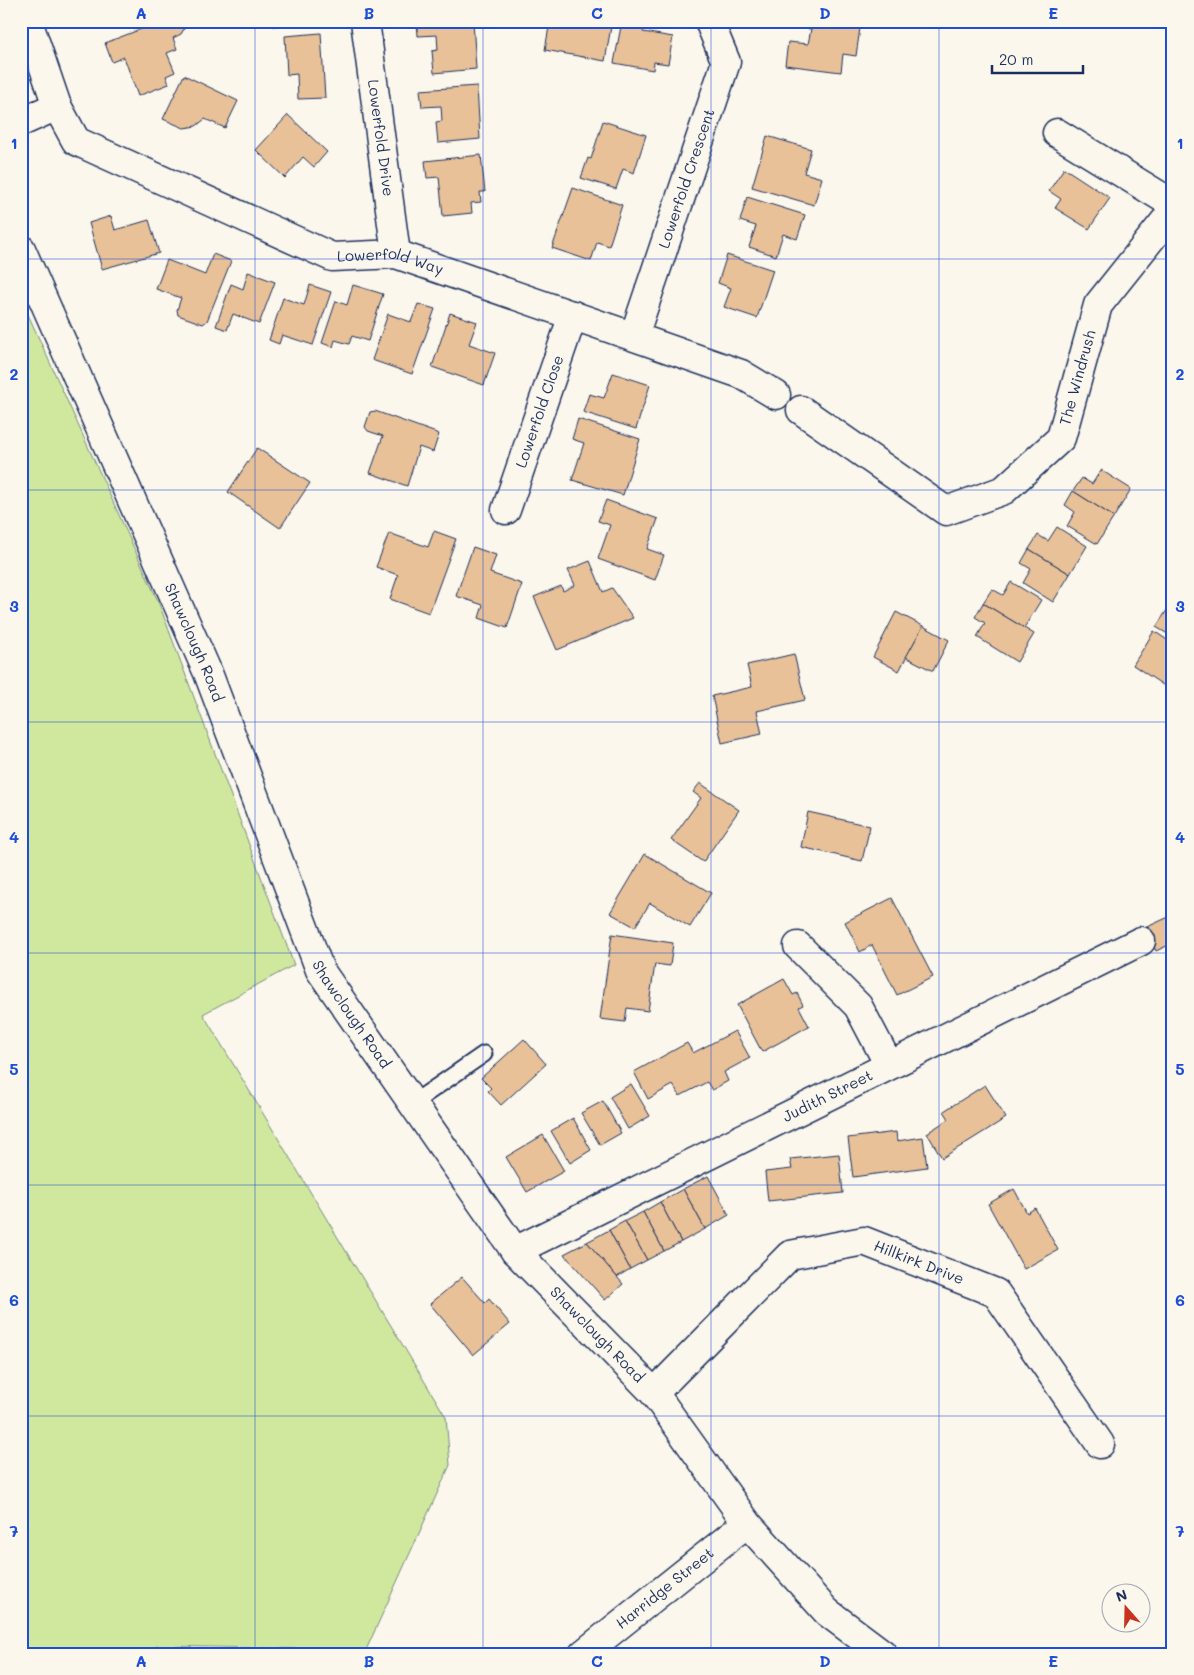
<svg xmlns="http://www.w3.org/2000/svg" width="1194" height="1675" font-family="Mali,sans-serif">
<rect width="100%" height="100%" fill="#fbf7ec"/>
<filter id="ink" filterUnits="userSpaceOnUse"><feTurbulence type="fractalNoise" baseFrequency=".02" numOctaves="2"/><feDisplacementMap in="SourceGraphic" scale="10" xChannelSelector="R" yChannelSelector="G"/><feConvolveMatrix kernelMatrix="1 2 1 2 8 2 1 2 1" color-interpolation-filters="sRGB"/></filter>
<g filter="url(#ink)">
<polygon fill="#d0e89e" stroke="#768c7e" points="21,299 158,601 294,965 203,1014 446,1417 450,1465 366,1650 156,1646 156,1654 21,1654"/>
<g fill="#e8c198" stroke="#1b2f5e">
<polygon points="162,21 181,21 184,29 181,34 173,38 177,49 167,53 175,72 166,76 169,84 138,96 124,57 112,62 105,43"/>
<polygon points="272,21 301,21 301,24 273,26"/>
<polygon points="417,21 473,21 476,69 434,73 432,51 438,50 437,35 418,36"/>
<polygon points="550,21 612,21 605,61 545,50"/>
<polygon points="622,21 645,21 643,32 673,37 668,64 654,62 653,70 614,63"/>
<polygon points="803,21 861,21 856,56 843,54 841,72 785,65 788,42 808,44 811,29 802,28"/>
<polygon points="321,33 325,98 298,99 297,74 287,75 285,36"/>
<polygon points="184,75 238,101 225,128 205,119 196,126 184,128 163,119"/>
<polygon points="477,86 480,139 438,143 436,122 442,121 441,106 422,107 420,90"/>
<polygon points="288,115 327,152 314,167 303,157 285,178 256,150"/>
<polygon points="603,121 646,135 634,173 623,169 616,189 581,178 588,158 591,159"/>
<polygon points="767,136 811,149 804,173 822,178 814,205 752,187"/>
<polygon points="481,155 485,192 480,192 481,202 471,203 472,213 443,216 439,177 427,178 425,161"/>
<polygon points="1064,168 1110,198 1089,229 1055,208 1061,199 1049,191"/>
<polygon points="573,188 622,205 609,246 597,242 591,261 552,248"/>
<polygon points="747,197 805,215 797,239 783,234 776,256 749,247 756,226 740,221"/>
<polygon points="111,216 115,230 149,220 159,253 102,269 89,223"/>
<polygon points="213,254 231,261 207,321 203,324 178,315 177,310 181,298 156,289 167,260 205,275"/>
<polygon points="727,255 773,270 757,318 724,307 731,288 718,283"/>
<polygon points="248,272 275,282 259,324 233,314 227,330 216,326 231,284 243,289"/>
<polygon points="310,285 331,292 313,345 282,335 279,344 269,340 283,298 304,305"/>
<polygon points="353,285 383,294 368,341 352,336 349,344 335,340 333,347 322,343 336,301 347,305"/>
<polygon points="418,304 435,309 412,374 372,360 388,314 411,322"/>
<polygon points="450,313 477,322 469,344 495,353 484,385 432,367"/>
<polygon points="613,373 650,385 636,429 583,412 589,394 604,398"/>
<polygon points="375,411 439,434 433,452 419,447 407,486 370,473 383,436 368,431 365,427 370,412"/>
<polygon points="578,419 640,439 623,495 572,480 584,443 572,439"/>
<polygon points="257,448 310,483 280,528 228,492"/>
<polygon points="1101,470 1131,489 1114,517 1073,491 1082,478 1092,484"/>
<polygon points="1073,491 1114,517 1097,544 1067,526 1075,512 1065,505"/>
<polygon points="606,500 658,519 647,549 664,555 655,580 598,559 610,525 598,521"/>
<polygon points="1057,527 1087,546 1070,574 1029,549 1038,535 1048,541"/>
<polygon points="434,531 456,539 429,613 390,599 398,575 376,567 389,533 428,547"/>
<polygon points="473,547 496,555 490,573 522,584 507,628 479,618 483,605 456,596"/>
<polygon points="1029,549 1070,574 1053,602 1023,583 1031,569 1021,563"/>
<polygon points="590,561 603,592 612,588 633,618 557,650 534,597 561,586 563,591 575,585 568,570"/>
<polygon points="1011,582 1041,600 1024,628 983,603 992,589 1003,595"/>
<polygon points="1173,601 1173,637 1156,627"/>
<polygon points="983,603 1034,634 1017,662 977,637 985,623 975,617"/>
<polygon points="896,612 923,626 899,671 873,657"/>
<polygon points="923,626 949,640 933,671 906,657"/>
<polygon points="1154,631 1173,644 1173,676 1166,687 1133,665"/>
<polygon points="794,654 805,700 757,711 762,734 722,743 712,696 752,687 747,665"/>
<polygon points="700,783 739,810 703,862 671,840 701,798 693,792"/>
<polygon points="808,812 870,826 862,861 801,847"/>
<polygon points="645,854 711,893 690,927 650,903 635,927 610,913"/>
<polygon points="892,898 933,977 897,995 872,945 860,952 845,922"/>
<polygon points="1173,915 1173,943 1156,951 1145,928"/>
<polygon points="612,934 673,943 670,966 655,964 648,1011 627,1008 625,1022 600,1019"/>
<polygon points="784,979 793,995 797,993 803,1005 799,1007 809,1026 762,1052 737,1005"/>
<polygon points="735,1031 750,1058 724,1072 728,1081 712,1090 707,1082 680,1096 673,1085 648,1099 634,1072 687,1043 693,1053"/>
<polygon points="524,1039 546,1064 501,1105 488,1091 491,1088 481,1078"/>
<polygon points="631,1084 650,1116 628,1129 610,1097"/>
<polygon points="985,1085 1006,1118 942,1158 927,1133 949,1119 944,1111"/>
<polygon points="603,1101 621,1133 600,1145 581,1113"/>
<polygon points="573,1118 591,1150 570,1163 551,1131"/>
<polygon points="896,1132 897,1141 923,1137 927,1167 853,1177 848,1138"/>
<polygon points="543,1135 564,1171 527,1192 506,1157"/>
<polygon points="839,1154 843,1193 768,1201 765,1172 792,1169 790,1159"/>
<polygon points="708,1176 729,1215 705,1229 683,1189"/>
<polygon points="683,1189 705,1229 681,1242 660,1202"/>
<polygon points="1014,1189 1027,1213 1035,1208 1058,1250 1024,1269 988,1204"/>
<polygon points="660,1202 681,1242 664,1251 643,1212"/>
<polygon points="643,1212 664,1251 647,1260 625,1221"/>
<polygon points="625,1221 647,1260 630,1269 609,1230"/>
<polygon points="609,1230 630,1269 617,1277 587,1242"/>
<polygon points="587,1242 623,1284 605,1300 564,1254"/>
<polygon points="462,1277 485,1303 489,1299 510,1324 473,1355 430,1304"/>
</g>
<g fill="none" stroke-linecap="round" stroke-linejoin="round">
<defs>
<polyline id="lane" points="413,1103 484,1054"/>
<g id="street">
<path id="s1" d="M28,21l29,85 19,35 256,116 64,-3 345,120 35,21"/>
<path id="s2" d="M365,21l31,233"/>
<polyline points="21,122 57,106"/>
<polyline points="1057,133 1173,204"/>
<path id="s3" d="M634,336l92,-274 -17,-41"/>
<path id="s4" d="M801,410l145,101 58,-21 57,-52 37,-133 75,-94"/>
<path id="s5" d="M506,510l67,-195"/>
<polyline points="798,946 858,1006 889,1065"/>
<path id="s6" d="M515,1251l626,-310"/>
<path id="s7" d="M654,1393l136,-138 74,-14 132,52 104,151"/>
<path id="s8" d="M583,1654l164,-131"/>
</g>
<g id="secondary">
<path id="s9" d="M21,249l187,424 112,297 195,281 139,142 93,130 80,89 56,42"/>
</g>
</defs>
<use href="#lane" stroke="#1b2f5e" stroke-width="19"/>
<use href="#street" stroke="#1b2f5e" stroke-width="31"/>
<use href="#secondary" stroke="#1b2f5e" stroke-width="31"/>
<use href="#lane" stroke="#fbf7ec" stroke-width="15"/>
<use href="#street" stroke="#fbf7ec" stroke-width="28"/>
<use href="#secondary" stroke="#fbf7ec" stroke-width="28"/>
</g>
</g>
<path fill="none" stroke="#1d4ed8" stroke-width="1" stroke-opacity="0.55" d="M255,21v1633M483,21v1633M711,21v1633M939,21v1633M21,259h1152M21,490h1152M21,722h1152M21,953h1152M21,1185h1152M21,1416h1152"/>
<g text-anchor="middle" stroke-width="4.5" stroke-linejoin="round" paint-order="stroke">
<g font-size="15" fill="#1b2f5e" stroke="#fbf7ec">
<text dy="5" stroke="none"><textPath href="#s2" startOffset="118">Lowerfold Drive</textPath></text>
<text dy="5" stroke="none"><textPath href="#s3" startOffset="166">Lowerfold Crescent</textPath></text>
<text dy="5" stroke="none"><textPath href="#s1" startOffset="470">Lowerfold Way</textPath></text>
<text dy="5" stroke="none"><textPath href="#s4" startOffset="378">The Windrush</textPath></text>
<text dy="5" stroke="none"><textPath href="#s5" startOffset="104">Lowerfold Close</textPath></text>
<text dy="5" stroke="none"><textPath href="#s9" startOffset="430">Shawclough Road</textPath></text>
<text dy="5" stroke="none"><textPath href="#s9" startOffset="835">Shawclough Road</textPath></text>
<text dy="5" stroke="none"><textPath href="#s6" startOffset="349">Judith Street</textPath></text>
<text dy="5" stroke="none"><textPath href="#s7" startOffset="328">Hillkirk Drive</textPath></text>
<text dy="5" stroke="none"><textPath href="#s9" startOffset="1240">Shawclough Road</textPath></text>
<text dy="5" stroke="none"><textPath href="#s8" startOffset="105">Harridge Street</textPath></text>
</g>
</g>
<rect width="1194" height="1675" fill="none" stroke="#fbf7ec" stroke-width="55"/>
<g transform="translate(1126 1608) rotate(340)"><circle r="24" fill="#fbf7ec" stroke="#a1a7b3"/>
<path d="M0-4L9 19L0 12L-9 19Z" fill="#c8321e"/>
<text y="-8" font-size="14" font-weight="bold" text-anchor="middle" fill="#1b2f5e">N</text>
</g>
<path d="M992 65v8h91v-8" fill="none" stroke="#1b2f5e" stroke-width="2.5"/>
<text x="999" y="65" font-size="15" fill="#1b2f5e" stroke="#fbf7ec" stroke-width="4" paint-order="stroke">20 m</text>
<rect x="28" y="28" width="1138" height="1620" fill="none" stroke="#1d4ed8" stroke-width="2"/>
<g font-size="16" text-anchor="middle" font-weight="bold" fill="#1d4ed8">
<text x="141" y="19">A</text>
<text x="369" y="19">B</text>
<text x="597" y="19">C</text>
<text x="825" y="19">D</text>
<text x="1053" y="19">E</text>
<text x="14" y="149">1</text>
<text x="1180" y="149">1</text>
<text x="14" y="380">2</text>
<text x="1180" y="380">2</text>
<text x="14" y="612">3</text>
<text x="1180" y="612">3</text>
<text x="14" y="843">4</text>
<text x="1180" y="843">4</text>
<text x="14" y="1075">5</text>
<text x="1180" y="1075">5</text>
<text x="14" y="1306">6</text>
<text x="1180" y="1306">6</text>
<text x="14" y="1537">7</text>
<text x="1180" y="1537">7</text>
<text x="141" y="1667">A</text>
<text x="369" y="1667">B</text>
<text x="597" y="1667">C</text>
<text x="825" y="1667">D</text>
<text x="1053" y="1667">E</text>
</g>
</svg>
